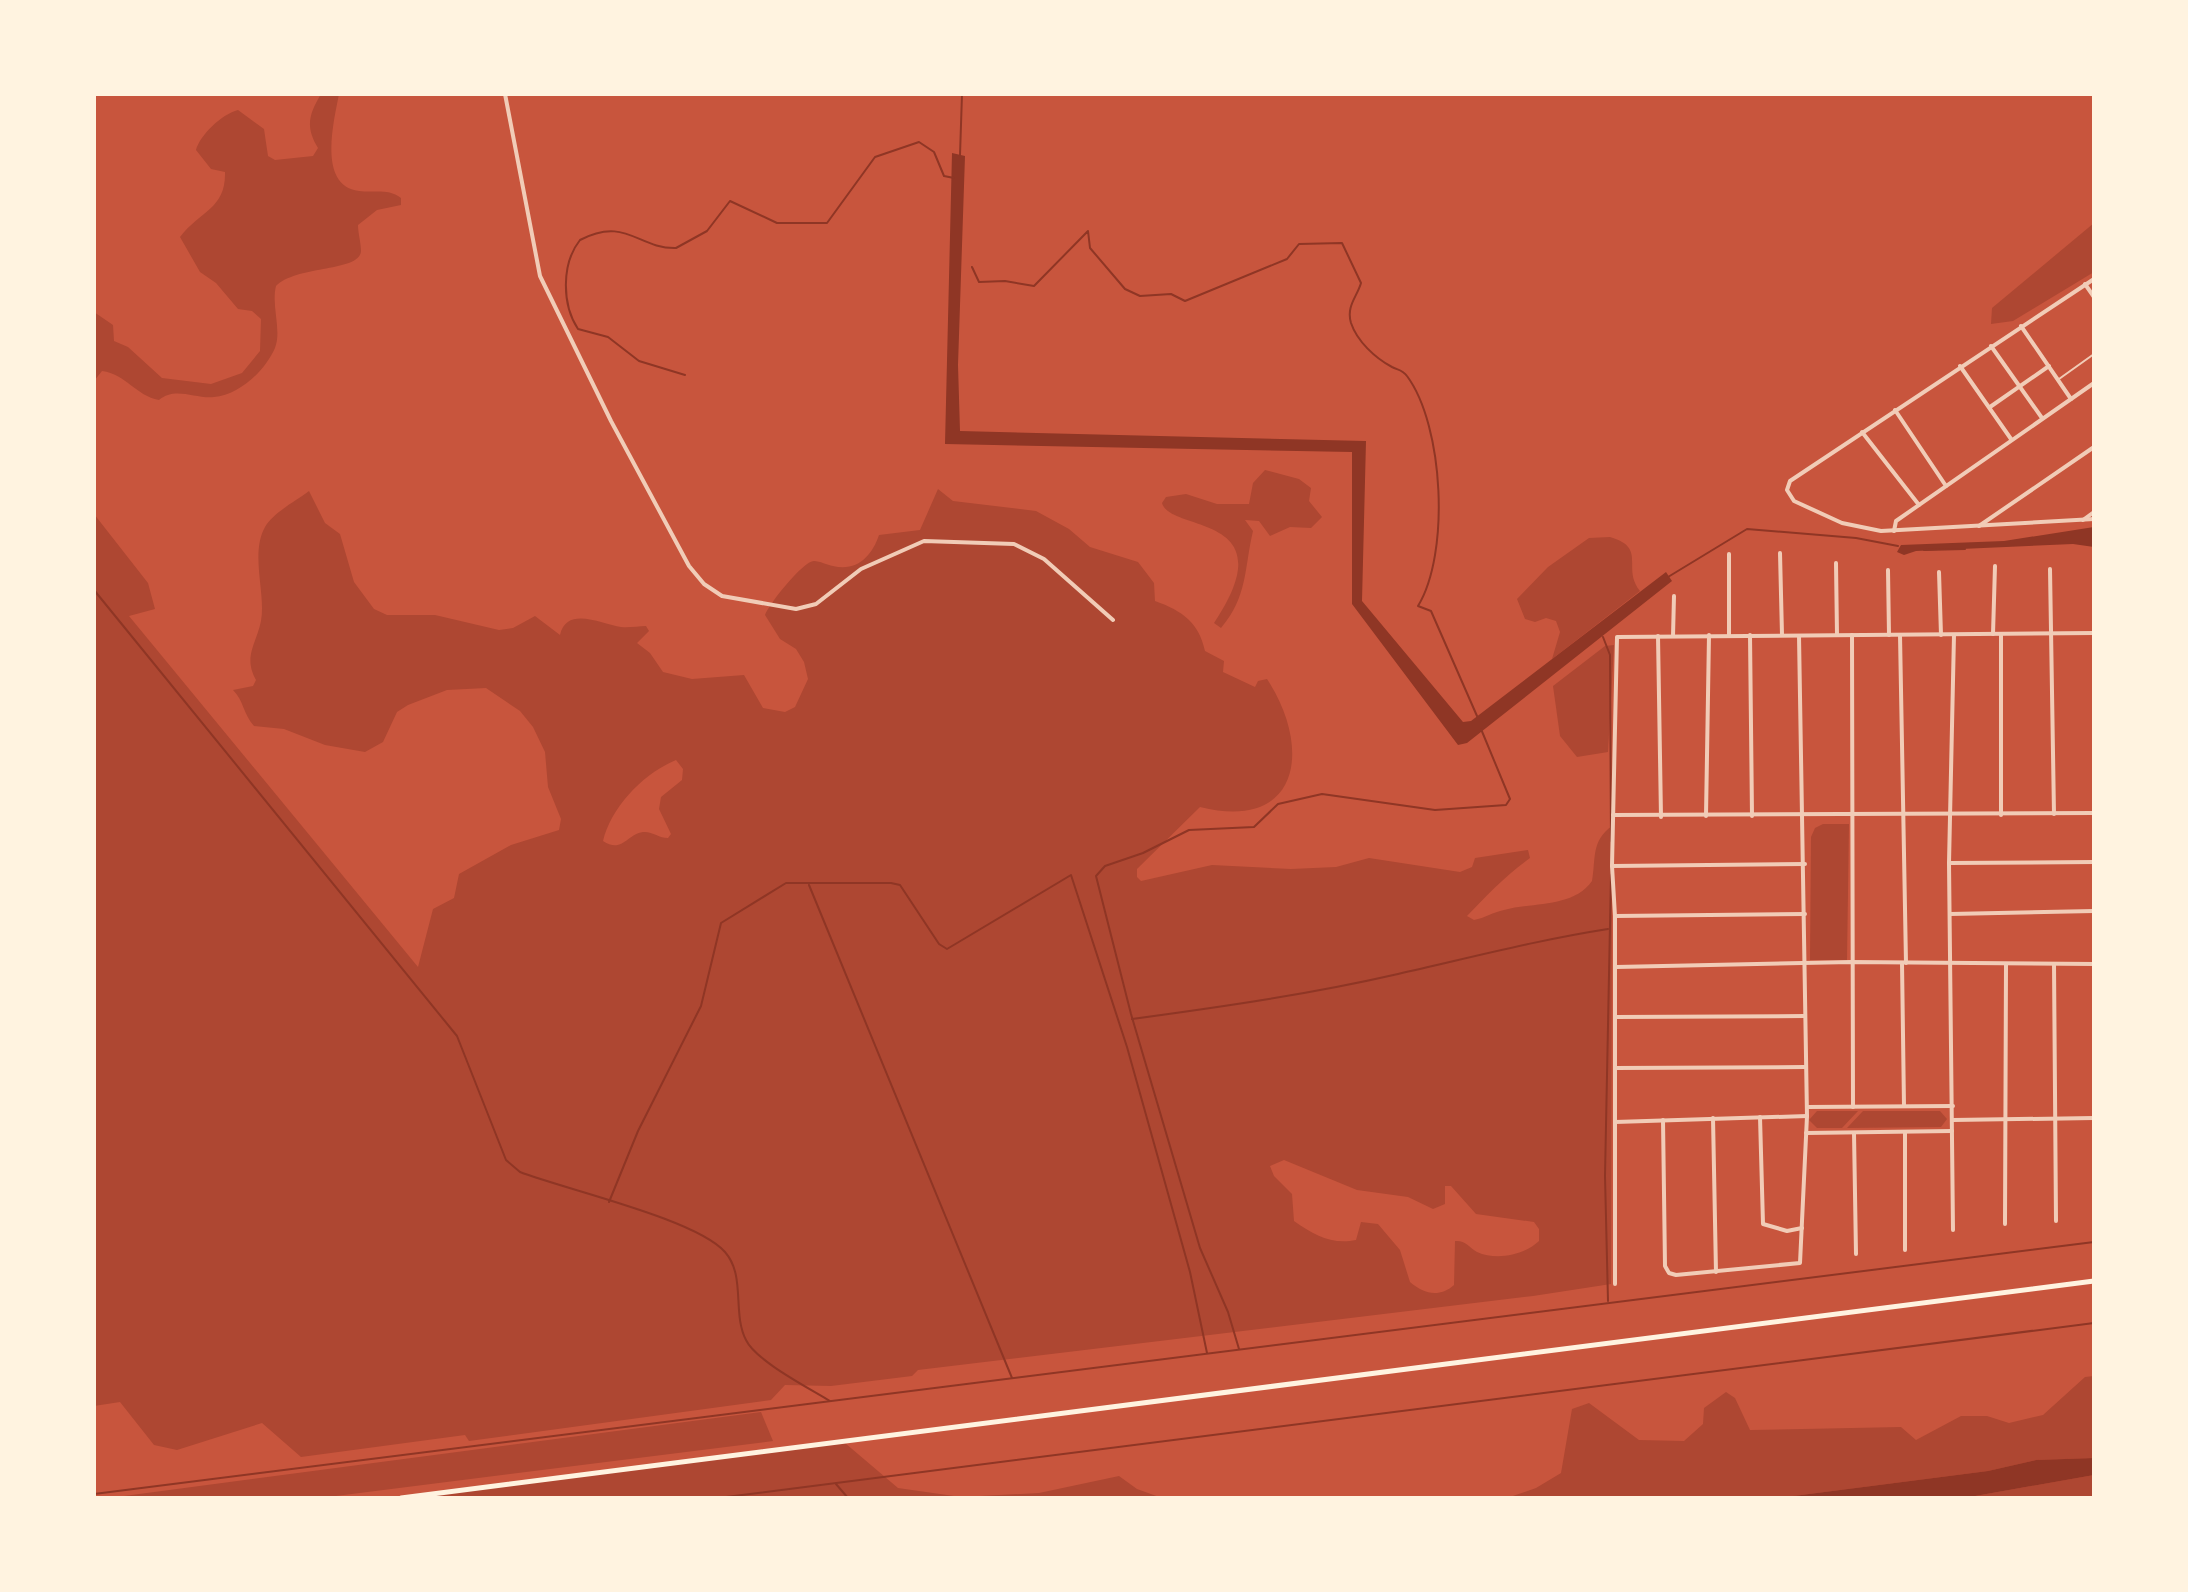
<svg xmlns="http://www.w3.org/2000/svg" width="2188" height="1592" font-family="'DejaVu Sans',sans-serif">
<rect width="100%" height="100%" fill="#c8553d"/>
<g fill="#ae4732" fill-rule="evenodd">
<path d="M321,94h18c-5,27 -22,92 20,97 16,2 29,-3 42,7v7l-24,5 -19,15c0,8 3,18 3,26 -1,21 -64,14 -85,35 -5,20 6,44 -1,62 -10,23 -36,47 -61,49 -19,2 -39,-11 -55,3 -23,-4 -33,-26 -57,-29l-8,10v-69l19,13 1,16 14,6 34,31 49,6 31,-11 18,-22 1,-32 -9,-8 -14,-2 -22,-26 -16,-11 -20,-35c20,-26 46,-28 45,-65l-14,-3 -15,-19c4,-15 26,-36 42,-40l26,19 4,27 7,4 38,-4 5,-8c-13,-21 -9,-34 3,-54z"/>
<polygon points="2094,223 2094,272 2013,321 1991,324 1992,308"/>
<path d="M1265,470l34,9 12,9 -2,13 13,16 -11,11 -21,-1 -20,9 -11,-15 -14,-1 8,11c-9,38 -5,65 -32,97l-7,-5c74,-111 -44,-90 -52,-120l4,-6 20,-3 31,10h32l4,-21z"/>
<path d="M938,489l15,12 83,10 33,18 21,18 48,15 16,21 1,18c28,10 44,22 50,50l19,10 -1,11 32,15 3,-6 9,-2c45,68 34,153 -67,128l-63,62v8l4,4 71,-16 79,4 45,-2 33,-9 91,14 12,-5 3,-9 53,-8 2,8c-24,17 -43,37 -63,58l7,4c11,-2 19,-8 30,-10 29,-8 69,-2 88,-29 4,-23 -1,-40 20,-55l-1,458 -78,12 -615,74 -6,6 -81,10 -46,-1 -14,15 -302,41 -4,-6 -164,22 -39,-34 -85,27 -23,-5 -34,-43 -26,4v-892l54,69 7,26 -26,7 289,351 15,-58 21,-11 5,-24 52,-29 48,-15 2,-11 -13,-32 -3,-35 -12,-25 -13,-16 -34,-23 -39,2 -39,15 -11,7 -14,30 -18,10 -40,-7 -41,-16 -30,-3c-11,-12 -10,-25 -21,-36l20,-4 3,-6c-13,-24 0,-35 5,-59 5,-28 -11,-67 4,-94 9,-15 31,-26 44,-36l16,32 15,11 14,48 20,27 13,6h48l64,15 14,-2 22,-12 25,19c7,-30 43,-10 61,-8 8,1 17,-1 25,-1l3,5 -12,12 13,10 13,19 29,7 52,-4 19,33 22,4 10,-5 13,-28 -4,-17 -8,-13 -16,-10 -15,-24c4,-11 38,-54 49,-54 6,0 13,4 19,5 24,6 39,-10 46,-31l41,-5zM676,760l7,9 -1,11 -21,17 -2,12 12,25 -3,4c-9,0 -16,-7 -25,-6 -16,2 -21,22 -40,9 8,-34 41,-68 73,-81zM1284,1160l73,30 51,7 25,12 12,-5v-18h6l25,28 58,8 5,7v12c-15,14 -42,20 -62,11 -8,-5 -12,-12 -22,-11l-1,44c-15,13 -30,9 -44,-3l-10,-32 -22,-26 -17,-2 -5,18c-24,5 -42,-5 -62,-19l-2,-27 -18,-18 -4,-10z"/>
<path d="M1610,537c38,11 11,31 30,54l-88,68 8,-27 -4,-11 -10,-3 -11,4 -10,-3 -8,-20 31,-32 41,-29z"/>
<polygon points="1614,645 1608,752 1577,757 1560,736 1553,686 1605,646"/>
<polygon points="1823,824 1849,824 1847,960 1810,960 1811,837 1815,828"/>
<polygon points="1817,1111 1858,1111 1842,1128 1817,1128 1809,1120"/>
<polygon points="1863,1111 1940,1111 1947,1119 1941,1127 1847,1128"/>
<polygon points="2094,1376 2094,1458 2036,1460 1988,1471 1778,1498 1507,1498 1536,1488 1561,1473 1572,1409 1589,1403 1639,1440 1684,1441 1703,1424 1704,1408 1726,1392 1735,1398 1750,1430 1901,1427 1916,1440 1961,1416 1987,1416 2009,1423 2043,1415 2085,1377"/>
<polygon points="761,1412 773,1441 320,1498 109,1498"/>
<polygon points="845,1443 898,1488 961,1497 1039,1493 1119,1476 1137,1489 1162,1498 414,1498"/>
<polygon points="2094,1475 2094,1498 1964,1498"/>
</g>
<g fill="#8f3625">
<polygon points="952,153 965,156 958,365 960,431 1366,441 1362,601 1463,722 1471,721 1666,572 1672,581 1467,743 1458,745 1352,604 1352,452 945,444"/>
<polygon points="2094,527 2094,547 2073,544 1916,551 1904,555 1897,552 1901,545 2004,541"/>
<polygon points="2094,1458 2094,1475 1964,1498 1778,1498 1988,1471 2036,1460"/>
</g>
<g fill="none" stroke-linecap="round" stroke-linejoin="round">
<g stroke="#8f3625" stroke-width="2">
<polyline points="960,155 962,94"/>
<path d="M972,267l7,15 26,-1 29,5 54,-55 2,17 35,41 15,7 31,-2 14,7 102,-42 12,-15 43,-1 19,40c-4,14 -15,23 -10,40 6,18 24,35 41,44 6,3 11,3 15,9 37,50 43,178 11,230l13,5 46,105"/>
<path d="M685,375l-46,-14 -31,-24 -30,-8c-16,-24 -17,-65 2,-89 46,-24 58,9 96,8l31,-17 23,-30 47,22h50l48,-66 44,-15 15,10 10,24 10,2"/>
<polyline points="1924,550 1965,549"/>
<polyline points="1668,577 1747,529 1856,538 1898,546"/>
<path d="M94,590l363,446 49,124 14,12c47,18 176,47 205,80 21,24 7,61 21,88 10,21 63,48 84,61"/>
<polyline points="1603,637 1610,655 1611,841"/>
<polyline points="809,885 1012,1378"/>
<path d="M1132,1019c89,-12 179,-25 266,-45 71,-16 139,-34 210,-45"/>
<polyline points="609,1202 638,1131 701,1006 721,923 786,883 891,883 900,885 939,944 947,949 1071,875 1127,1047 1190,1272 1207,1353"/>
<polyline points="1608,1301 1605,1176 1611,875"/>
<polyline points="1239,1349 1228,1312 1200,1248 1131,1014 1096,876 1105,866 1143,853 1189,830 1254,827 1278,804 1322,794 1435,810 1506,805 1510,799 1481,729"/>
<polyline points="836,1484 848,1498"/>
<polyline points="94,1494 2094,1242"/>
<polyline points="718,1498 2094,1323"/>
</g>
<polyline stroke="#f1ccb7" stroke-width="2" points="2059,379 2094,354"/>
<g stroke="#f1ccb7" stroke-width="4">
<polyline points="505,94 540,276 611,421 689,566 704,584 722,596 796,609 816,604 861,569 924,541 1014,544 1044,559 1113,620"/>
<polyline points="2094,279 1790,481 1787,490 1794,501 1842,523 1881,531 2094,519"/>
<polyline points="2085,284 2094,297"/>
<polyline points="2021,326 2071,399"/>
<polyline points="1991,346 2042,418"/>
<polyline points="1960,366 2011,439"/>
<polyline points="1990,407 2049,366"/>
<polyline points="1895,410 1946,486"/>
<polyline points="1862,432 1919,505"/>
<polyline points="2083,520 2094,512"/>
<polyline points="1979,526 2094,447"/>
<polyline points="1894,531 1896,521 2094,383"/>
<polyline points="1780,553 1782,635"/>
<polyline points="1729,554 1729,635"/>
<polyline points="1836,563 1837,635"/>
<polyline points="2050,569 2054,814"/>
<polyline points="1888,570 1889,635"/>
<polyline points="1939,572 1941,635"/>
<polyline points="1993,634 1995,566"/>
<polyline points="2001,634 2001,815"/>
<polyline points="1750,635 1752,816"/>
<polyline points="1852,635 1853,1107"/>
<polyline points="1900,635 1906,963"/>
<polyline points="1658,636 1661,817"/>
<polyline points="1673,636 1674,596"/>
<polyline points="1613,815 2094,813"/>
<polyline points="1706,816 1709,635"/>
<polyline points="1949,863 2094,862"/>
<polyline points="1612,866 1805,864"/>
<polyline points="1950,914 2094,911"/>
<polyline points="1615,916 1805,914"/>
<polyline points="1902,963 1904,1106"/>
<polyline points="2054,964 2056,1221"/>
<polyline points="1616,967 1851,962 2094,964"/>
<polyline points="1615,1017 1805,1016"/>
<polyline points="1615,1068 1805,1067"/>
<polyline points="1807,1107 1953,1106"/>
<polyline points="1760,1117 1763,1224 1787,1231 1802,1228"/>
<polyline points="1713,1118 1716,1272"/>
<polyline points="1663,1120 1665,1266 1669,1273 1676,1275 1800,1263 1807,1116 1799,636"/>
<polyline points="1953,1120 2094,1118"/>
<polyline points="1615,1122 1807,1116"/>
<polyline points="1905,1132 1905,1250"/>
<polyline points="1806,1133 1952,1131"/>
<polyline points="1854,1133 1856,1254"/>
<polyline points="2005,1224 2006,965"/>
<polyline points="1953,1230 1949,863 1954,635"/>
<polyline points="1615,1284 1615,916 1612,866 1617,637 2094,633"/>
</g>
<polyline stroke="#fff3e0" stroke-width="5" points="401,1498 2094,1281"/>
</g>
<rect width="2188" height="1592" fill="none" stroke="#fff3e0" stroke-width="192"/>
</svg>
